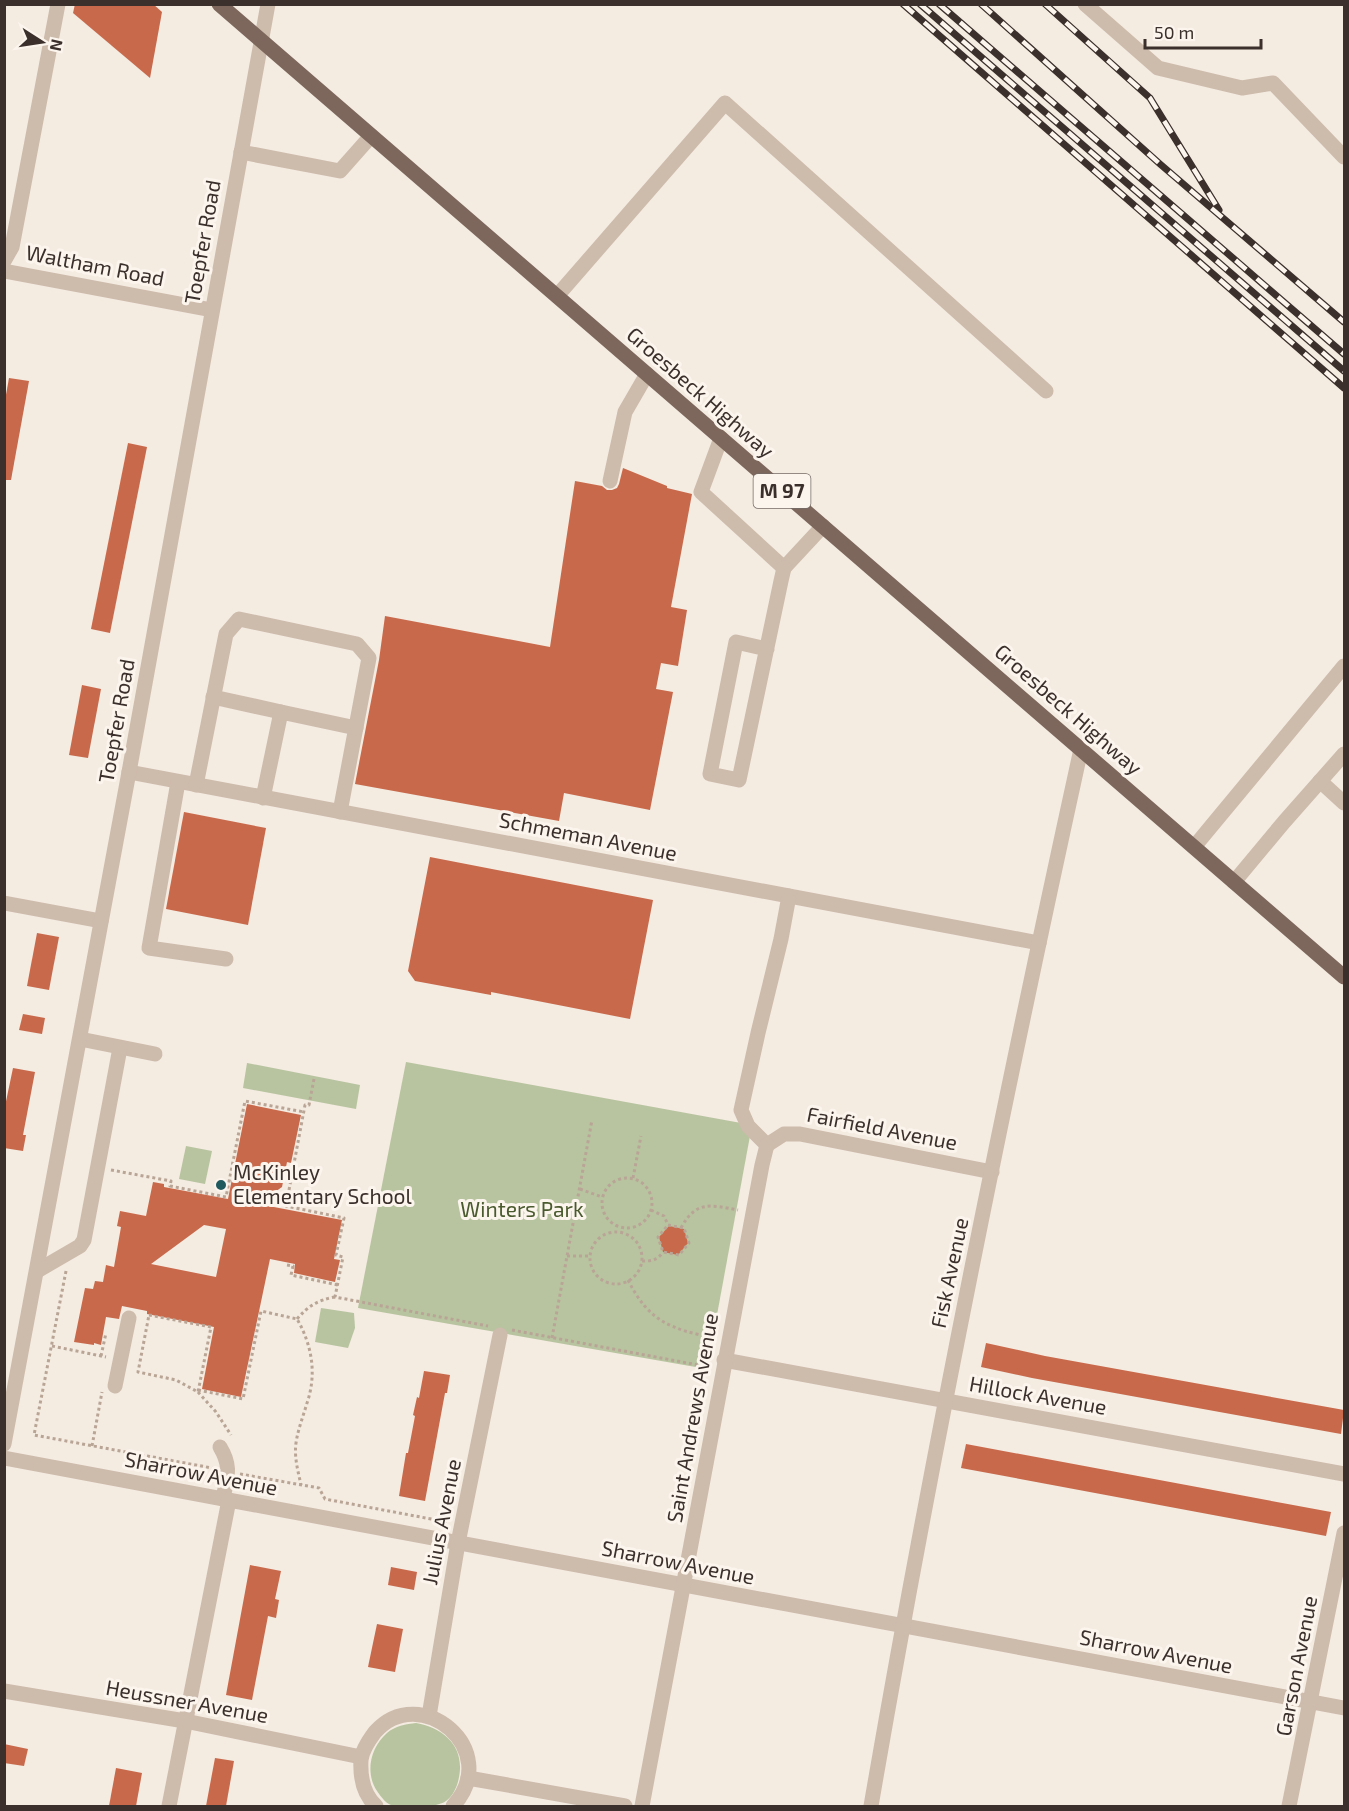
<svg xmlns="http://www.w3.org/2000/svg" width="1349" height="1811" font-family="'Exo 2',sans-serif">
<rect width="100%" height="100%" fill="#f4ebe1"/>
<g fill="#b8c4a0">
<polygon points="406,1062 752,1125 707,1369 358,1308"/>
<polygon points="247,1063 360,1085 356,1109 243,1088"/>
<polygon points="186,1146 212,1151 205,1184 179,1179"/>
<polygon points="321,1308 354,1313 355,1328 348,1348 315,1342"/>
<path d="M416,1723c32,6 52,28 41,62 -7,19 -18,21 -36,21 -8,0 -19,2 -27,0 -7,-1 -13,-9 -17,-15 -12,-18 -7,-43 10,-58 8,-7 19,-9 29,-10z"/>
</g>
<g fill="#c8694b" fill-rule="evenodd">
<polygon points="75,4 153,4 162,12 150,78 73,13"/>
<polygon points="9,378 29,381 11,480 4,480 4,406"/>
<polygon points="128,443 147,447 110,633 91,629"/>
<polygon points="623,468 667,486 667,488 692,494 671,607 687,610 678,666 661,663 656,689 673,692 650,810 564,793 559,821 355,784 379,660 385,616 550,647 575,481 602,486 607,490 612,490 617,488 619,484"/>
<polygon points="82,685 101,689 88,758 69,755"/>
<polygon points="184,812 266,828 248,925 166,909"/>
<polygon points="430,857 653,900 630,1019 491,992 491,995 415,981 408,971"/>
<polygon points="37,933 59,937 49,990 27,986"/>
<polygon points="23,1014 45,1018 42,1034 19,1030"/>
<polygon points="13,1068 35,1072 23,1135 26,1135 23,1151 4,1148 4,1111"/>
<path d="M247,1104l54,11 -10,48 -4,-1 -5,25 -24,17 84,16 -8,39 6,1 -5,22 -41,-9 1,-9 -25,-5 -29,138 -39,-8 12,-62 -67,-13v-3l-25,-5 -3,13 -13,-2 -5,28 -7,-2v2l-20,-3 11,-54 8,1 2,-8 8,1 3,-17 8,2 7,-40 -4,-1 3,-15 26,5 7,-34 11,2v3l64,12zM204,1225l22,4 -10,48 -65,-13z"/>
<polygon points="669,1226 684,1229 688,1243 678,1255 663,1252 659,1237"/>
<polygon points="986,1343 1045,1356 1344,1410 1341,1434 1032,1378 981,1367"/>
<polygon points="424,1371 450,1375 447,1393 445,1393 425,1501 399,1496 406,1453 408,1453 415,1416 413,1415 417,1397 419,1398"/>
<polygon points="966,1444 1331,1512 1326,1536 961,1468"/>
<polygon points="250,1565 281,1571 275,1599 279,1600 276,1618 268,1616 252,1700 226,1695"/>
<polygon points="391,1567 417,1572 414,1590 388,1585"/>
<polygon points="377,1624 403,1629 395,1672 368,1667"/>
<polygon points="4,1744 28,1749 24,1766 4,1763"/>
<polygon points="215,1758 234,1761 226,1806 206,1806"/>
<polygon points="116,1768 142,1773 136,1806 109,1806"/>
</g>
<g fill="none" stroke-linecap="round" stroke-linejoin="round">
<g stroke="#b9a596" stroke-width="3" stroke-dasharray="3 3" stroke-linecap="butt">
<polyline points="314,1079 309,1105 305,1105 286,1206 344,1218 336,1255 343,1257 335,1297 488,1326"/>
<polyline points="111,1170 171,1181 170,1186 226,1197 245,1101 304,1112"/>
<polyline points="633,1178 641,1136"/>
<circle cx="627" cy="1203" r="25"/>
<polyline points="580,1189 602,1197"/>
<polyline points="651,1210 664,1216 668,1225"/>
<polygon points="668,1225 684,1228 689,1243 679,1255 663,1252 658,1237"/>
<path d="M681,1228c15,-28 30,-23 57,-18"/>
<circle cx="616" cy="1258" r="26"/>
<polyline points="567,1256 591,1256"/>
<path d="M642,1261c9,0 15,0 21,-9"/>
<polyline points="287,1265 293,1266 291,1275 338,1285"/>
<polyline points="66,1271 34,1435 212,1468"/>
<path d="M628,1280c21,42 43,49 86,58"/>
<polygon points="149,1315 211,1327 198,1392 176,1380 138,1372"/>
<path d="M297,1319c11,-13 21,-19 38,-22"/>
<polyline points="512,1330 709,1367"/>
<polyline points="552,1338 592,1120"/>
<polyline points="52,1346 106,1357"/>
<polyline points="101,1356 106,1333"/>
<path d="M198,1390l45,9 18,-88 36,8c15,26 20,55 10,84 -4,14 -9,26 -11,40 -2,14 2,28 5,42"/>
<polyline points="198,1392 216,1412 231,1435"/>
<polyline points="92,1446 102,1392"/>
<polyline points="240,1474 319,1488 325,1499 447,1522"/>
</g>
<g stroke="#cdbbac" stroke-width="15">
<polyline points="1085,4 1158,68 1242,88 1273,83 1344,157"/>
<polyline points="241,152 340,171 371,136"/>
<polyline points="4,261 12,247 58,4"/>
<polyline points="4,271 212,310"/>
<polyline points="557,296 725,103 1046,391"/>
<polyline points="721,438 701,492 784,568 823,526"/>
<polyline points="610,481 625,412 647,374"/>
<polyline points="767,649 736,642 710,774 739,780 781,581 784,568"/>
<polyline points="213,697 281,712"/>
<polyline points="129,772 1039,943"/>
<polyline points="1320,781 1344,803"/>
<polyline points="178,782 149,948 226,959"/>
<polyline points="196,785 226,634 239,619 357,644 369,658 340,812"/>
<polyline points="263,798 281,712 356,728"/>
<polyline points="1194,847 1344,666"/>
<polyline points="1234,882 1284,822 1344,754"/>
<polyline points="4,903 101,921"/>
<polyline points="80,1039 155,1054"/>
<polyline points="767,1145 748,1126 741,1110 758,1033 781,939 789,896"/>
<polyline points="767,1145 784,1134 800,1134 992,1172"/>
<polyline points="37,1271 80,1246 84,1240 120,1048"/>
<polyline points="724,1360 1344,1474"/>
<polyline points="115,1386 129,1318"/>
<polyline points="4,1444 129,772 268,4"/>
<path d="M220,1447c12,20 7,30 3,52"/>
<polyline points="4,1458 1344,1708"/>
<polyline points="4,1691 185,1721 361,1757"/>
<polyline points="429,1716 458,1543 500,1335"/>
<polyline points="468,1778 625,1806"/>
<polyline points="169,1806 229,1500"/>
<path d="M376,1806c-13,-12 -16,-28 -15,-46 1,-10 8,-20 14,-28 45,-51 129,18 78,74"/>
<polyline points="642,1806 762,1165 767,1145"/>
<path d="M871,1806c61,-354 133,-706 210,-1057"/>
<polyline points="1289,1806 1344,1533"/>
</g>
<polyline stroke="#7d675c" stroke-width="15" points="219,4 1344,977"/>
<defs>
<g id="rail">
<polyline points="903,4 1344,388"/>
<polyline points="920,4 1344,371"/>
<polyline points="939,4 1344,354"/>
<polyline points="981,4 1160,164 1344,322"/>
<polyline points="1045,4 1150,98 1219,210"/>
</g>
</defs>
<use href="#rail" stroke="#3b302b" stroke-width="7"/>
<use href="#rail" stroke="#fbf5ee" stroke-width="4.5" stroke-dasharray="14" stroke-linecap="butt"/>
</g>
<circle fill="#1f5a5e" stroke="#fbf5ee" stroke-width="2" cx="221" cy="1185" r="6"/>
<g text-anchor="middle" stroke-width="6" stroke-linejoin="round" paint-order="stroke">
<rect fill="#fbf5ee" stroke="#756b66" stroke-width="1.5" x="753.5" y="474" width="57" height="34" rx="4.5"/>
<g font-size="20" font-weight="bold" fill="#3b302b">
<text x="782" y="498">M 97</text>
</g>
<g font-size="21" fill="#3b302b" stroke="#fbf5ee">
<text transform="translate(203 242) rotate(-80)" y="7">Toepfer Road</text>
<text transform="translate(95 266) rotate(11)" y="7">Waltham Road</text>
<text transform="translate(700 393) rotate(41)" y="7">Groesbeck Highway</text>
<text transform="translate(1068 710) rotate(41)" y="7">Groesbeck Highway</text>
<text transform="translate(117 721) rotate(-80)" y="7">Toepfer Road</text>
<text transform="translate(588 837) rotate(11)" y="7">Schmeman Avenue</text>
<text transform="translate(882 1129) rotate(11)" y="7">Fairfield Avenue</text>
<text transform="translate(950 1273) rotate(-78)" y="7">Fisk Avenue</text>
<text transform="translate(1038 1396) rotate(10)" y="7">Hillock Avenue</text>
<text transform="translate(693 1418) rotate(-80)" y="7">Saint Andrews Avenue</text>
<text transform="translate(201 1474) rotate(11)" y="7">Sharrow Avenue</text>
<text transform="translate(442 1522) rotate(-79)" y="7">Julius Avenue</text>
<text transform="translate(678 1563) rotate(11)" y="7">Sharrow Avenue</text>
<text transform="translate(1156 1652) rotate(11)" y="7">Sharrow Avenue</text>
<text transform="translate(1297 1666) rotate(-79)" y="7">Garson Avenue</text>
<text transform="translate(187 1702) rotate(10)" y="7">Heussner Avenue</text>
</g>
<g font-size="21" fill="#3b302b" stroke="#fbf5ee" text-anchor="start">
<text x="233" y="1180">McKinley<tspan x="233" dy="24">Elementary School</tspan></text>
</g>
<g font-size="21" fill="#4a5a2e" stroke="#fbf5ee">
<text x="522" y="1217">Winters Park</text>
</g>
</g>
<rect width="1349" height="1811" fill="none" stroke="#3b302b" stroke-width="12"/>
<g transform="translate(42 42) rotate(102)" stroke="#fbf5ee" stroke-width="4.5" paint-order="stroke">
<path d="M0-4.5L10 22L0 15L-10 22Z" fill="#3b302b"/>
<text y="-9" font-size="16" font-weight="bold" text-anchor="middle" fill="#3b302b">N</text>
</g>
<path d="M1145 39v9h116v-9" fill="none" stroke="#3b302b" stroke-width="3"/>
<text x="1154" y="39" font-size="18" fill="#3b302b" stroke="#fbf5ee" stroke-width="4.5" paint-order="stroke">50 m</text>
</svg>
